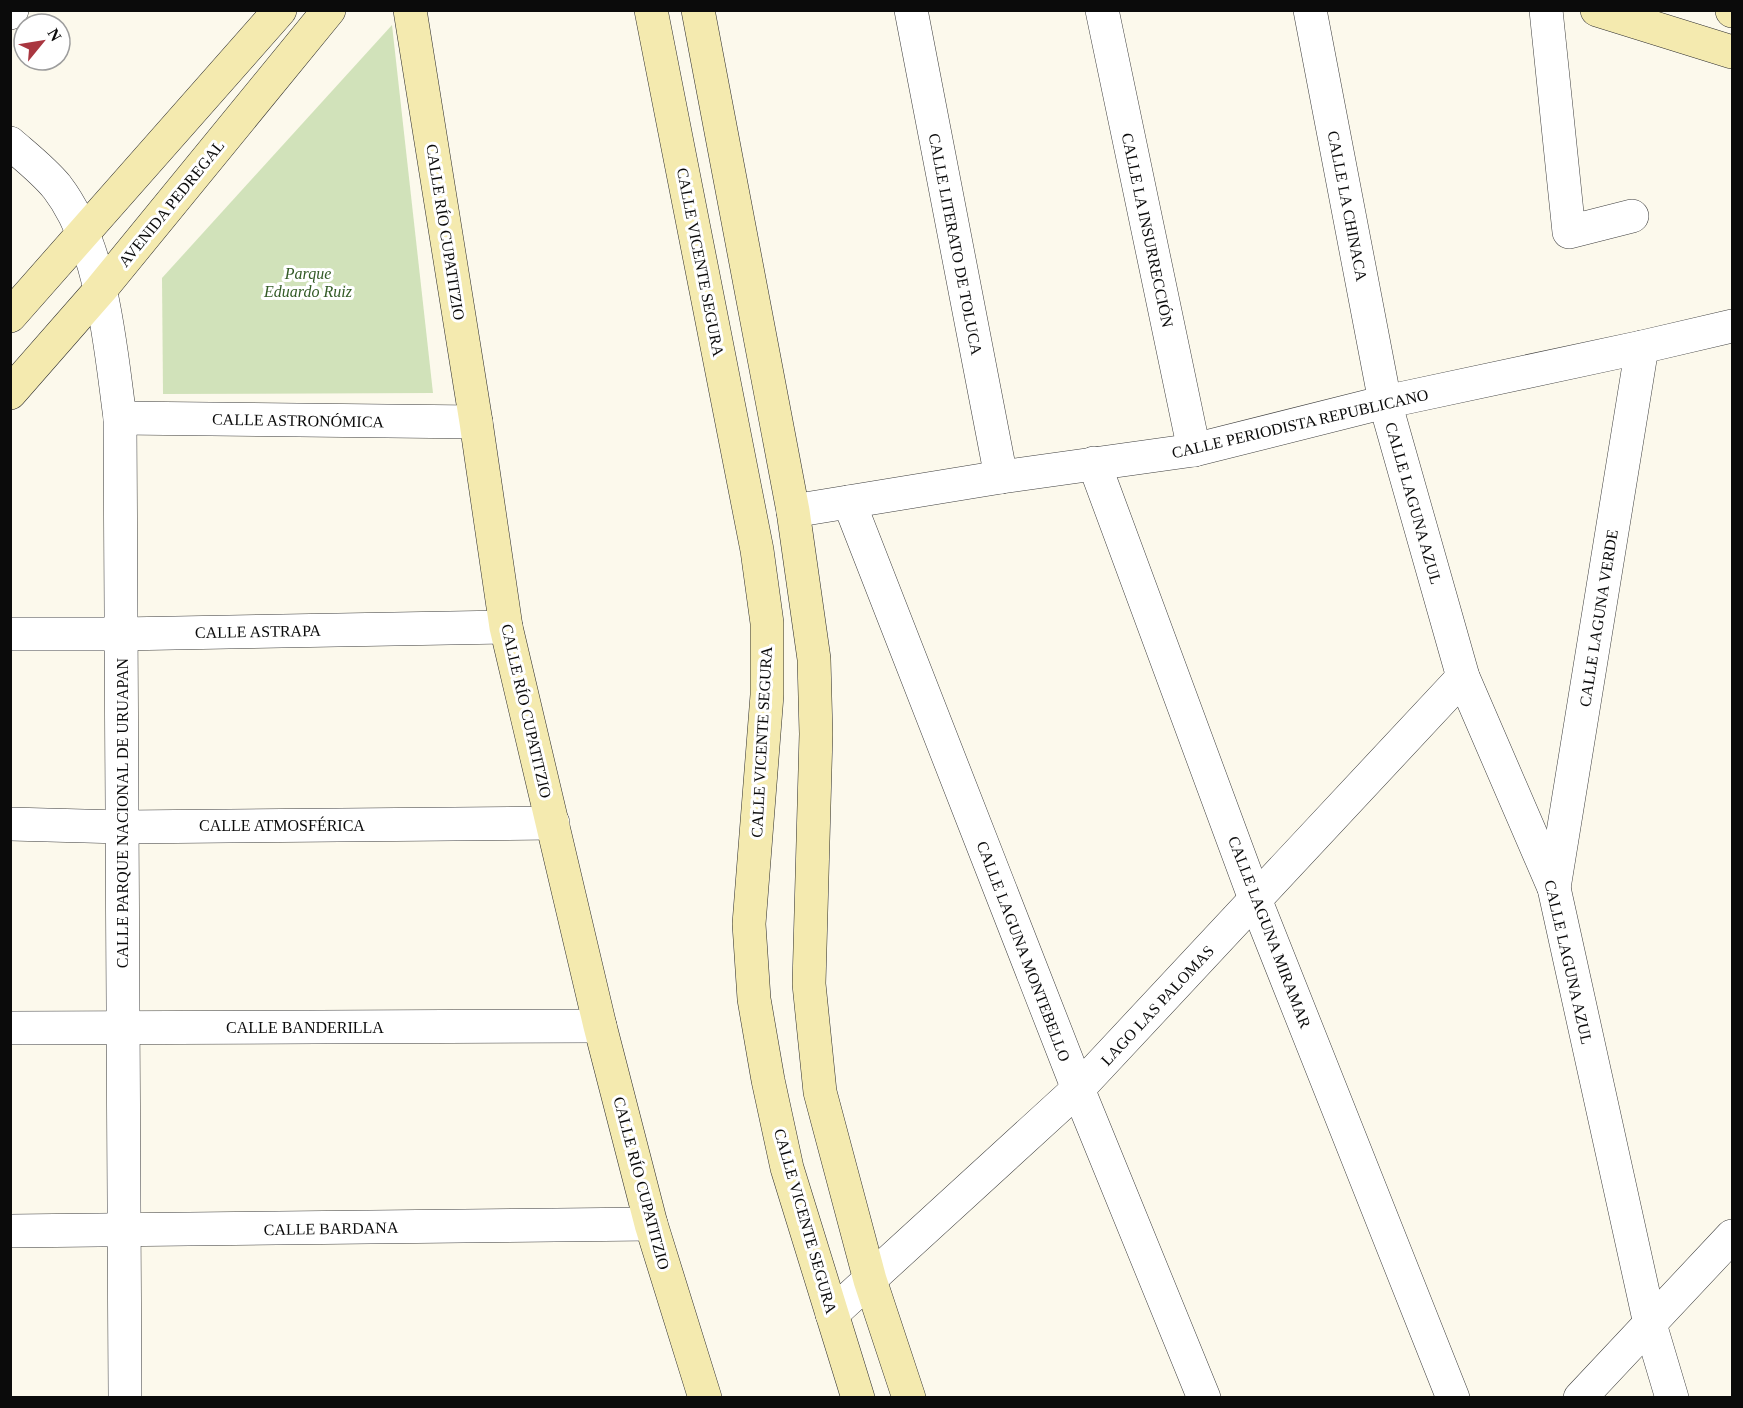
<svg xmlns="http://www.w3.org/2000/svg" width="1743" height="1408" font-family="Georgia,serif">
<rect width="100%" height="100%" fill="#fcf9ec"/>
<polygon fill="#d1e2ba" points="392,25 433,393 163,394 162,278"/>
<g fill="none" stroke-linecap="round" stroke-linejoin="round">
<defs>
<g id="street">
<polyline points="911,10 1001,477"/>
<polyline points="1102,10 1194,450"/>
<polyline points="1310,10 1385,402 1463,677 1554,888 1650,1324 1672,1398"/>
<polyline points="1546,10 1569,232 1632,216"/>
<polyline points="10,13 12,10"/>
<path d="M10,143c16,14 34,28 47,44 46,60 53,158 63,231l5,980"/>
<polyline points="120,418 476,422"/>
<polyline points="1094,463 1255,899 1453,1398"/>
<polyline points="849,502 1078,1089 1204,1398"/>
<polyline points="793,511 1001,477 1194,450 1385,402 1642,347 1732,326"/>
<polyline points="10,634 121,634 506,627"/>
<polyline points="10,824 122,827 553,823"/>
<polyline points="1554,888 1642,347"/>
<polyline points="10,1028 600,1026"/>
<polyline points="10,1231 651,1224"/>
<polyline points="832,1314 1078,1089 1463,677"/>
<polyline points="1580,1398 1732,1236"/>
</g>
<g id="secondary">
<polyline points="410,10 476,422 506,627 600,1026 651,1224 705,1398"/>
<polyline points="651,10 757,550 767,623 767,695 749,924 754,999 768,1080 787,1168 858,1398"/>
<polyline points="698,10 793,511 814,659 816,734 809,984 820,1092 870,1280 909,1398"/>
<polyline points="1597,10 1732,52"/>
<polyline points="1732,10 1732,11"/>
<polyline points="10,316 280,10"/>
<polyline points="10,393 101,289 329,10"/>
</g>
</defs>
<use href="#street" stroke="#3e3e3e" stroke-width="34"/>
<use href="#secondary" stroke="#2d2d2d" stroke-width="34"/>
<use href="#street" stroke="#fff" stroke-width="33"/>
<use href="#secondary" stroke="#f4eaaf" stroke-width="33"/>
</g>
<g text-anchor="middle" stroke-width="6" stroke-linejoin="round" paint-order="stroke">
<g font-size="16" fill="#0b0b0b" stroke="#fff">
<text transform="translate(171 203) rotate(-51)" y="6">AVENIDA PEDREGAL</text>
<text transform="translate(1348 206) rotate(79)" y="6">CALLE LA CHINACA</text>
<text transform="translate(1148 230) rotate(78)" y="6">CALLE LA INSURRECCIÓN</text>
<text transform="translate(446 232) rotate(81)" y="6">CALLE RÍO CUPATITZIO</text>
<text transform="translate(956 244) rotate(79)" y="6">CALLE LITERATO DE TOLUCA</text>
<text transform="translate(701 262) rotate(79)" y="6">CALLE VICENTE SEGURA</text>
<text transform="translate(298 420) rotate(1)" y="6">CALLE ASTRONÓMICA</text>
<text transform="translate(1300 423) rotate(-13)" y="6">CALLE PERIODISTA REPUBLICANO</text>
<text transform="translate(1414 503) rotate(74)" y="6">CALLE LAGUNA AZUL</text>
<text transform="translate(1598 618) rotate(-81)" y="6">CALLE LAGUNA VERDE</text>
<text transform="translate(258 631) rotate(-1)" y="6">CALLE ASTRAPA</text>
<text transform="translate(527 711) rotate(77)" y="6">CALLE RÍO CUPATITZIO</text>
<text transform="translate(761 742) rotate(-87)" y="6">CALLE VICENTE SEGURA</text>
<text transform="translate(122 813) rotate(-90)" y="6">CALLE PARQUE NACIONAL DE URUAPAN</text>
<text x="282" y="831">CALLE ATMOSFÉRICA</text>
<text transform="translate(1270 932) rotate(69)" y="6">CALLE LAGUNA MIRAMAR</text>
<text transform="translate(1024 951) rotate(69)" y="6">CALLE LAGUNA MONTEBELLO</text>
<text transform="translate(1569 962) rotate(77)" y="6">CALLE LAGUNA AZUL</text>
<text transform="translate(1157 1005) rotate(-47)" y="6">LAGO LAS PALOMAS</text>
<text x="305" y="1033">CALLE BANDERILLA</text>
<text transform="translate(642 1183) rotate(75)" y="6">CALLE RÍO CUPATITZIO</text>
<text transform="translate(806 1221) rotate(74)" y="6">CALLE VICENTE SEGURA</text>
<text transform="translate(331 1228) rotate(-1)" y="6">CALLE BARDANA</text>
</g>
<g font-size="16" font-style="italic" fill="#325a25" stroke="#fff">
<text x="308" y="279">Parque<tspan x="308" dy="18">Eduardo Ruiz</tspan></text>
</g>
</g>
<rect width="1743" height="1408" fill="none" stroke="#0b0b0b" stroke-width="24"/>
<g transform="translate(42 42) rotate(60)"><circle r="28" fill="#ffffff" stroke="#9d9d9d" stroke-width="1.5"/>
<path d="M0-4.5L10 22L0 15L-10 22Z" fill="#a93640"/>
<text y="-9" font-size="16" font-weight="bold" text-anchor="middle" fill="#0b0b0b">N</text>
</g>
</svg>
